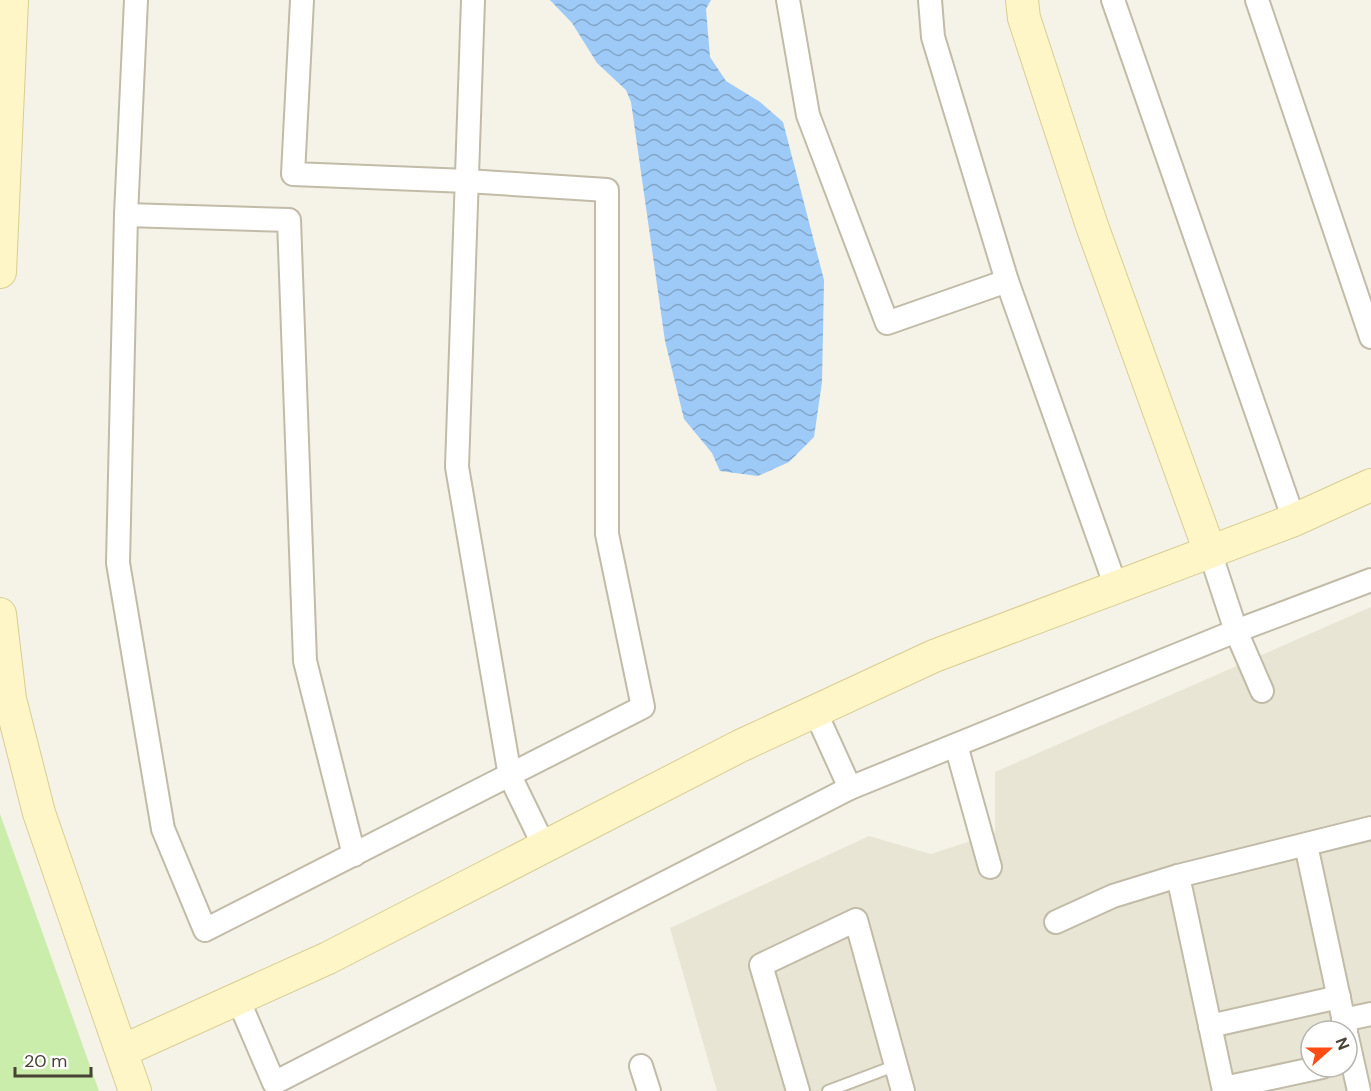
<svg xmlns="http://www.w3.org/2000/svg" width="1371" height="1091" font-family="'DM Sans',sans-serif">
<defs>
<pattern id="water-waves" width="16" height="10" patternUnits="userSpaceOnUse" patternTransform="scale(1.5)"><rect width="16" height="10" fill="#9dcaf7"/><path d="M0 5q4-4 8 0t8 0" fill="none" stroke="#82a6c9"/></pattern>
</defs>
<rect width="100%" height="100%" fill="#f5f2e7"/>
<path fill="#e9e5d4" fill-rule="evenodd" d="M1371,607v484h-654l-47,-163 199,-92 62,18 64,-21v-61zM1311,1031h36v36h-36z"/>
<polygon fill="#caedab" points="0,814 99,1091 0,1091"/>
<polygon fill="url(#water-waves)" points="550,0 711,0 706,9 710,57 726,81 760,102 783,122 824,280 822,382 814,437 789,462 758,476 720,471 712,453 684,419 665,341 631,102 626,90 597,63 572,23"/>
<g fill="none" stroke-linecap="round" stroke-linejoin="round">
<defs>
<polyline id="lane" points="828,1091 897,1065"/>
<g id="street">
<polyline points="136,0 126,215 118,563 163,829 205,930 643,707 607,534 607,190 467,181 293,174 302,0"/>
<polyline points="473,0 457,467 510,776 544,846"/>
<polyline points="788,0 808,115 887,323 1007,281"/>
<polyline points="930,0 933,37 1007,281 1116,587"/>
<polyline points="1113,0 1294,520"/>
<polyline points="1257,0 1371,337"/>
<polyline points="126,215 289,220 305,661 354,855"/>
<polyline points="1210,552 1236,631 1262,691"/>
<polyline points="815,711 850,788"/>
<polyline points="956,745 990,867"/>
<polyline points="1306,845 1346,1031"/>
<polyline points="1178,876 1224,1091"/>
<polyline points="1056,922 1113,896 1178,876 1371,828"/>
<polyline points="238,999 274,1083 850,788 1236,631 1371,580"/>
<polyline points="1343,1020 1371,1014"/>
<polyline points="1210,1026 1339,997"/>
<polyline points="1347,1037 1359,1091"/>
<polyline points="641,1066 649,1091"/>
<polyline points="1224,1088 1322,1067"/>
<polyline points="798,1091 761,965 856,920 903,1091"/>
</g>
<g id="secondary">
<polyline points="1022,0 1024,18 1092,226 1210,552"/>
<polyline points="0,272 12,0"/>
<polyline points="0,614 10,699 39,813 135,1091"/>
<polyline points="122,1051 328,958 740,746 934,656 1294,520 1371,485"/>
</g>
</defs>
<use href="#lane" stroke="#c1bba8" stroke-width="14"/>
<use href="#street" stroke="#c1bba8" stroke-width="26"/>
<use href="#secondary" stroke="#d9cd92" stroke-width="34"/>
<use href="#lane" stroke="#fff" stroke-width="10"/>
<use href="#street" stroke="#fff" stroke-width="22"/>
<use href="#secondary" stroke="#fff6c7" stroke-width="32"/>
</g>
<g transform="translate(1329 1049) rotate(69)"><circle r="28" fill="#ffffff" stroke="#b6b4ae" stroke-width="1.5"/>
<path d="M0-4.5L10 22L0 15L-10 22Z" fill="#ff4c14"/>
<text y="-9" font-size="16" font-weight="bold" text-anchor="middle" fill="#494335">N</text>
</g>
<path d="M15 1067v9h76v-9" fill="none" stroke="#494335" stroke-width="3"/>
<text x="24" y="1067" font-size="18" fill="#494335" stroke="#ffffff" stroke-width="4.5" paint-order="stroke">20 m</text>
</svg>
